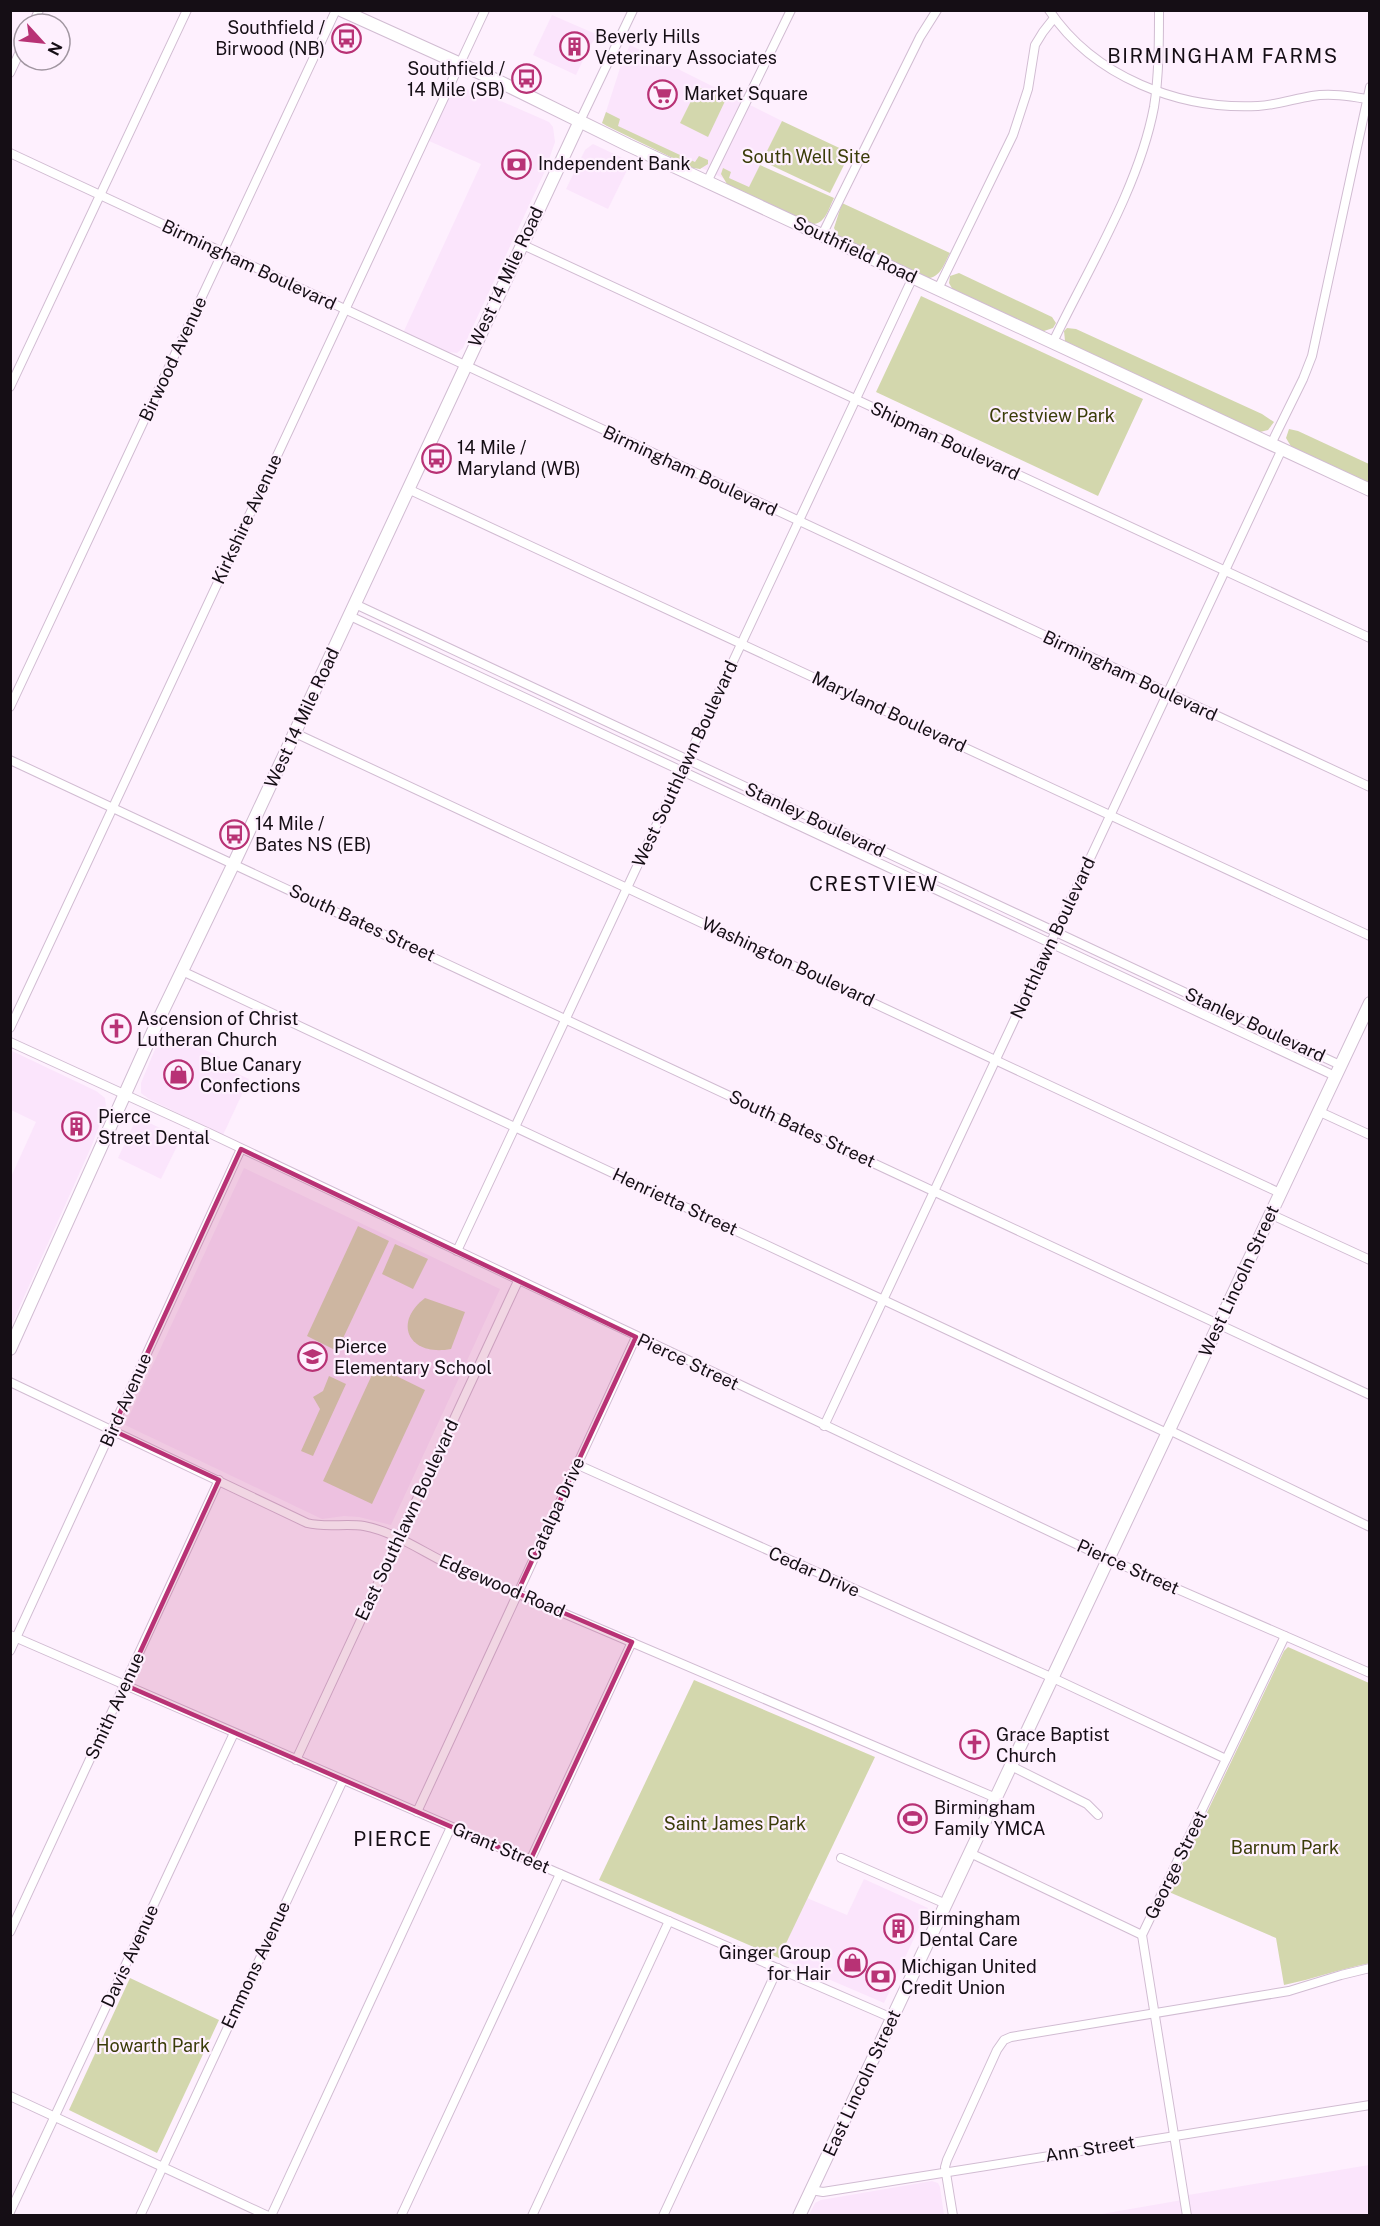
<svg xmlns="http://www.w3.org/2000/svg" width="1380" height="2226" font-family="'Public Sans',sans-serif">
<rect width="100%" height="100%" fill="#fef0fe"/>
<g fill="#fbe5fc">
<polygon points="552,15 598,35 589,47 576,75 533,55"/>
<polygon points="630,45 782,121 748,190 603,121 622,62"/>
<polygon points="465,89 478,91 549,122 553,127 555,142 545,171 463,348 457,353 448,352 403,333 481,164 429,141 444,106 454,91"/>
<polygon points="593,144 631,162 608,209 566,189 585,150"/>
<polygon points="163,1030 220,1057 217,1064 249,1079 223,1135 149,1099 141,1093 141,1083"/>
<polygon points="10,1050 96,1091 105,1098 106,1107 92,1145 11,1326 11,1177 36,1122 11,1110"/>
<polygon points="137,1117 181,1138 161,1179 118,1158"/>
<polygon points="244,1168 500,1289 391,1525 359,1517 344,1516 322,1519 125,1425"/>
<polygon points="864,1879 928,1908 884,2003 779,1958 807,1898 847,1915"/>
<polygon points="1369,2165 1369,2215 1090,2216 1188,2199 1188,2195"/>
<polygon points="932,2181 938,2183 940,2187 944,2215 809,2215 815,2203 821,2200"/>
</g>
<g fill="#d3d7ad">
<polygon points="698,87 726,99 708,137 680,123"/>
<polygon points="606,112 620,119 618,126 695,162 699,156 708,160 708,164 700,169 693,168 607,126 602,123"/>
<polygon points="782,121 850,153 830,193 762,161"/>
<path d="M760,165l74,33c-6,12 -9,28 -25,26l-82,-40 -6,-10 2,-6 8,4 -2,6 20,9z"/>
<path d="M842,203l108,50c-6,11 -10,26 -24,25l-87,-40 -5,-10z"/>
<polygon points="959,273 1052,317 1056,323 1053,328 1041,332 954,292 949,283 950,276"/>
<polygon points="921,296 1143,399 1098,496 876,392"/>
<polygon points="1067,328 1076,329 1262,414 1274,422 1268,430 1260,432 1070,345 1065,341 1064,331"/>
<polygon points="1289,429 1298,431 1369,464 1369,485 1292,448 1286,438"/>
<polygon points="358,1226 389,1241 337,1351 307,1336"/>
<polygon points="395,1244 428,1259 413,1289 382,1274"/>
<path d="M425,1298l40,14 -14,37c-42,8 -59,-26 -26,-51z"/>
<polygon points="376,1366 425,1390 372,1504 323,1481"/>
<polygon points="329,1376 346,1384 313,1456 301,1451 320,1409 313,1397 323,1391"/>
<path d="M1288,1647l81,36 1,280c-30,6 -57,16 -86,22l-8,-47 -107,-46 115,-241z"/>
<polygon points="694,1680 875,1757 779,1958 599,1880"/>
<polygon points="130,1978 219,2020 157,2153 69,2110"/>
</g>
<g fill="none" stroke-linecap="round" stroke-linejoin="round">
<defs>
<g id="street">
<path d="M1049,10c45,67 130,100 209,96 18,-1 36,-7 54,-10 18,-3 37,0 55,3"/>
<polyline points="33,24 39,10"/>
<polyline points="10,73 24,43"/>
<polyline points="580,121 633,10"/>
<polyline points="10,153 1370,787"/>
<polyline points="707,182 791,10"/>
<polyline points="822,235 920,37 937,10"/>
<polyline points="521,244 1370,638"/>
<polyline points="938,289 1013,135 1028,89 1035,45 1043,32 1054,18"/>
<path d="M1053,342c35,-73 86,-155 101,-235 5,-31 5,-65 5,-97"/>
<polyline points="10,387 187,10"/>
<polyline points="1271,444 1303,379 1312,356 1370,87"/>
<polyline points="408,489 1370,936"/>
<polyline points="355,604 1340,1065"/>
<polyline points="350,616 1335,1076"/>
<polyline points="10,707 336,10"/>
<polyline points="295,733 1280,1193"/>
<polyline points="10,760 1370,1395"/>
<polyline points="182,971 1167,1433"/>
<polyline points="10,1028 485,10"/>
<polyline points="10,1042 209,1133 1097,1554 1370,1673"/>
<polyline points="1318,1111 1370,1135"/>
<polyline points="1270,1214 1370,1260"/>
<polyline points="457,1251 913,277"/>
<path d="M10,1382l297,141c19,5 38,0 57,3 28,5 56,24 82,37l550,235"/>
<polyline points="824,1426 1282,449"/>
<polyline points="1169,1430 1370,1527"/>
<polyline points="576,1464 1053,1678 1226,1759"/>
<polyline points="10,1635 892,2018"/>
<polyline points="10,1651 241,1149"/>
<polyline points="296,1760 518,1281"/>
<polyline points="1011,1766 1087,1804 1098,1815"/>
<polyline points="417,1812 636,1337"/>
<polyline points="970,1853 1142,1935"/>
<polyline points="841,1858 946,1904"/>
<polyline points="530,1861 632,1642"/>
<polyline points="10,1932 219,1480"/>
<polyline points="10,2096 268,2216"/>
<polyline points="811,2190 823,2192 1370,2105"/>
<polyline points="10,2212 234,1733"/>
<polyline points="140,2216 343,1780"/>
<polyline points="271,2216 451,1827"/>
<polyline points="401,2216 560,1874"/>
<polyline points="532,2216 669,1921"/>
<polyline points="663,2216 778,1968"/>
<polyline points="953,2216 945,2167 947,2160 997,2050 1004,2040 1011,2037 1289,1991 1341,1975 1370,1968"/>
<polyline points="1187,2216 1142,1935 1285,1636"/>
</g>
<g id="secondary">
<polyline points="341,10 498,81 628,145 1370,490"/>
<polyline points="10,1349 156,1025 234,863 580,121"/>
<polyline points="799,2216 1370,1003"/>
</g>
</defs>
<use href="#street" stroke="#d1bcd2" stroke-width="10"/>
<use href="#secondary" stroke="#d1bcd2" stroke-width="14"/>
<use href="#street" stroke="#fff" stroke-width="8"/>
<use href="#secondary" stroke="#fff" stroke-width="12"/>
</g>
<path fill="#b83275" fill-opacity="0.2" stroke="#b83275" stroke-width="4.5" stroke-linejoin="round" d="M241,1149l395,188 -119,256 115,49 -102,219 -405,-176 94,-205 -107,-50z"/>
<defs>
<symbol id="bus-ring" viewBox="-11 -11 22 22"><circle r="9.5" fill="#fef0fe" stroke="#b83275" stroke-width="1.5"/><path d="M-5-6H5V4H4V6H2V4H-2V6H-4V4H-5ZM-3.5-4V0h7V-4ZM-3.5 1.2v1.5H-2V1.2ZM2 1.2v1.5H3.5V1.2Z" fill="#b83275"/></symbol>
<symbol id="building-ring" viewBox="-11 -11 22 22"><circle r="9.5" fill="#fef0fe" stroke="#b83275" stroke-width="1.5"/><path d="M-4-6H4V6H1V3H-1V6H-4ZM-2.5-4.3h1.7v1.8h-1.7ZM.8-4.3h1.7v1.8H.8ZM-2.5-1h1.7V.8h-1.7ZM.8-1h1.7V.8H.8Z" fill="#b83275"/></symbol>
<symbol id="supermarket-ring" viewBox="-11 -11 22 22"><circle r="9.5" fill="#fef0fe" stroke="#b83275" stroke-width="1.5"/><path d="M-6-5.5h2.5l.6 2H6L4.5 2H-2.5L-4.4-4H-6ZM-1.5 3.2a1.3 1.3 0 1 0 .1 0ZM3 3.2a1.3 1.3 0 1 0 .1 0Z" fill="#b83275"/></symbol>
<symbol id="bank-ring" viewBox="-11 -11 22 22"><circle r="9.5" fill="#fef0fe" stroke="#b83275" stroke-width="1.5"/><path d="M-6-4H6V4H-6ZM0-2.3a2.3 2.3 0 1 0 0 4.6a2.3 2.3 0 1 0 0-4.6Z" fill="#b83275"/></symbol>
<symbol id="church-ring" viewBox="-11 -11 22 22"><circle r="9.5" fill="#fef0fe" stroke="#b83275" stroke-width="1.5"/><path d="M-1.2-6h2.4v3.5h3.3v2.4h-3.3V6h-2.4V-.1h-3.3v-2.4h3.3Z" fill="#b83275"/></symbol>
<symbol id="shop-ring" viewBox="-11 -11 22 22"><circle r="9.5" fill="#fef0fe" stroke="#b83275" stroke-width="1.5"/><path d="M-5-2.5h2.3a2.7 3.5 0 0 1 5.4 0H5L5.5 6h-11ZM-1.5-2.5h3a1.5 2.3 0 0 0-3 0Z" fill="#b83275"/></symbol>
<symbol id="school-ring" viewBox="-11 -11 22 22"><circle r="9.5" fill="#fef0fe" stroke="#b83275" stroke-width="1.5"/><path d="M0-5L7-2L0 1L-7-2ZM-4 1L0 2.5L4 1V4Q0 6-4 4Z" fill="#b83275"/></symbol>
<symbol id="stadium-ring" viewBox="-11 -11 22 22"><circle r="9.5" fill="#fef0fe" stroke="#b83275" stroke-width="1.5"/><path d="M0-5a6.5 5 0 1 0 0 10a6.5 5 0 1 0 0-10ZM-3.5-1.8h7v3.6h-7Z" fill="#b83275"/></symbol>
</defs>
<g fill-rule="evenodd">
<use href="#bus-ring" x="330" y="22" width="33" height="33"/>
<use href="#building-ring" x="558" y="30" width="33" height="33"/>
<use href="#bus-ring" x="510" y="62" width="33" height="33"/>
<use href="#supermarket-ring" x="646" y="78" width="33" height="33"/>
<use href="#bank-ring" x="500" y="148" width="33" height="33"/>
<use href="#bus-ring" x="420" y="442" width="33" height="33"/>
<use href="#bus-ring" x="218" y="818" width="33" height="33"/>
<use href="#church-ring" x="100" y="1012" width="33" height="33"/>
<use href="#shop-ring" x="162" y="1058" width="33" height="33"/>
<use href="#building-ring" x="60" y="1110" width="33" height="33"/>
<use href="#school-ring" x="296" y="1340" width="33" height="33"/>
<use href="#church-ring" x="958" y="1728" width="33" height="33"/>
<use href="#stadium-ring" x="896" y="1802" width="33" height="33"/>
<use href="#building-ring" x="882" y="1912" width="33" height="33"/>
<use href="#shop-ring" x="836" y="1946" width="33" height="33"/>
<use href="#bank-ring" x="864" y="1960" width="33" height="33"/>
</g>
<g text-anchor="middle" stroke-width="4.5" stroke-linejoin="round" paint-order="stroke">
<g font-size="18" fill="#150e15" stroke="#fef0fe" text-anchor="start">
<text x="325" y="34" text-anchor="end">Southfield /<tspan x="325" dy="21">Birwood (NB)</tspan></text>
<text x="595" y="43">Beverly Hills<tspan x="595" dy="21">Veterinary Associates</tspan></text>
<text x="505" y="75" text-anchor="end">Southfield /<tspan x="505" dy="21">14 Mile (SB)</tspan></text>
<text x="684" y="100">Market Square</text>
<text x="538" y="170">Independent Bank</text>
<text x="457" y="454">14 Mile /<tspan x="457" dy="21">Maryland (WB)</tspan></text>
<text x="255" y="830">14 Mile /<tspan x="255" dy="21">Bates NS (EB)</tspan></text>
<text x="137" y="1025">Ascension of Christ<tspan x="137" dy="21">Lutheran Church</tspan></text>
<text x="200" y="1071">Blue Canary<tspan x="200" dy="21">Confections</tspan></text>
<text x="98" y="1123">Pierce<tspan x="98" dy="21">Street Dental</tspan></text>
<text x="334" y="1353">Pierce<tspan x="334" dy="21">Elementary School</tspan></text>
<text x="996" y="1741">Grace Baptist<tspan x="996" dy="21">Church</tspan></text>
<text x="934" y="1814">Birmingham<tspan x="934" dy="21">Family YMCA</tspan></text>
<text x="919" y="1925">Birmingham<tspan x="919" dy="21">Dental Care</tspan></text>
<text x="831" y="1959" text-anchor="end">Ginger Group<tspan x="831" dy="21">for Hair</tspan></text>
<text x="901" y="1973">Michigan United<tspan x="901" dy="21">Credit Union</tspan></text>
</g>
<g font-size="18" fill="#3a3c08" stroke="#fef0fe">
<text x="806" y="163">South Well Site</text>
<text x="1052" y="422">Crestview Park</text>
<text x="735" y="1830">Saint James Park</text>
<text x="1285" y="1854">Barnum Park</text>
<text x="153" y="2052">Howarth Park</text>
</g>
<g font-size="18" fill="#150e15" stroke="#fef0fe">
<text transform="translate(855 250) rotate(25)" y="6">Southfield Road</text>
<text transform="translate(249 265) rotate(25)" y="6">Birmingham Boulevard</text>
<text transform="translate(506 277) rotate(-65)" y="6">West 14 Mile Road</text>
<text transform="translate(173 359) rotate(-65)" y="6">Birwood Avenue</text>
<text transform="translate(945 441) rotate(25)" y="6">Shipman Boulevard</text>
<text transform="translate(690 471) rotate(25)" y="6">Birmingham Boulevard</text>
<text transform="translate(247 519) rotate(-65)" y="6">Kirkshire Avenue</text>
<text transform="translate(1130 676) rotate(25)" y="6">Birmingham Boulevard</text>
<text transform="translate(889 712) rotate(25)" y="6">Maryland Boulevard</text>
<text transform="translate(302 718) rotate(-65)" y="6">West 14 Mile Road</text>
<text transform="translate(685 764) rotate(-65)" y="6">West Southlawn Boulevard</text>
<text transform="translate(815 820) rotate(25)" y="6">Stanley Boulevard</text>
<text transform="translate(362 923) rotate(25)" y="6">South Bates Street</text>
<text transform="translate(1053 938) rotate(-65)" y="6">Northlawn Boulevard</text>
<text transform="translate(788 962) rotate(25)" y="6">Washington Boulevard</text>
<text transform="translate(1255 1025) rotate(25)" y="6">Stanley Boulevard</text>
<text transform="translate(802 1129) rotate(25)" y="6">South Bates Street</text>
<text transform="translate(675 1202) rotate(25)" y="6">Henrietta Street</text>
<text transform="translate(1239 1281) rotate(-65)" y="6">West Lincoln Street</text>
<text transform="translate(688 1362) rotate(25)" y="6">Pierce Street</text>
<text transform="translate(126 1400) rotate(-66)" y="6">Bird Avenue</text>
<text transform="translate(556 1509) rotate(-65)" y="6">Catalpa Drive</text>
<text transform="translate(407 1520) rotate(-65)" y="6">East Southlawn Boulevard</text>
<text transform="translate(1128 1567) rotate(24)" y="6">Pierce Street</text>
<text transform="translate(814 1572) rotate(24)" y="6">Cedar Drive</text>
<text transform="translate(502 1586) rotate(23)" y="6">Edgewood Road</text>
<text transform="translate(115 1706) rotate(-65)" y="6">Smith Avenue</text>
<text transform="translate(501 1848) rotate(23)" y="6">Grant Street</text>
<text transform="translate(1176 1865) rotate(-64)" y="6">George Street</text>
<text transform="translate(130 1956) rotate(-65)" y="6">Davis Avenue</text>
<text transform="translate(256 1965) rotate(-65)" y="6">Emmons Avenue</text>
<text transform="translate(862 2083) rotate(-65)" y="6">East Lincoln Street</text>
<text transform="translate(1090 2149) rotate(-9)" y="6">Ann Street</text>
</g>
<g font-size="20" letter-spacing="1.5" fill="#150e15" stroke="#fef0fe">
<text x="1223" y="63">BIRMINGHAM FARMS</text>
<text x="874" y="891">CRESTVIEW</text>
<text x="393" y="1846">PIERCE</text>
</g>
</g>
<rect width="1380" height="2226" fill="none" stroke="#150e15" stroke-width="24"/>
<g transform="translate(42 42) rotate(117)"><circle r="28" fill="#fef0fe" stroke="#a196a1" stroke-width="1.5"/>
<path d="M0-4.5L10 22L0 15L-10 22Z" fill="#b83275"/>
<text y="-9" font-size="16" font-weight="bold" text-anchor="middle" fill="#150e15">N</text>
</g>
</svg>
